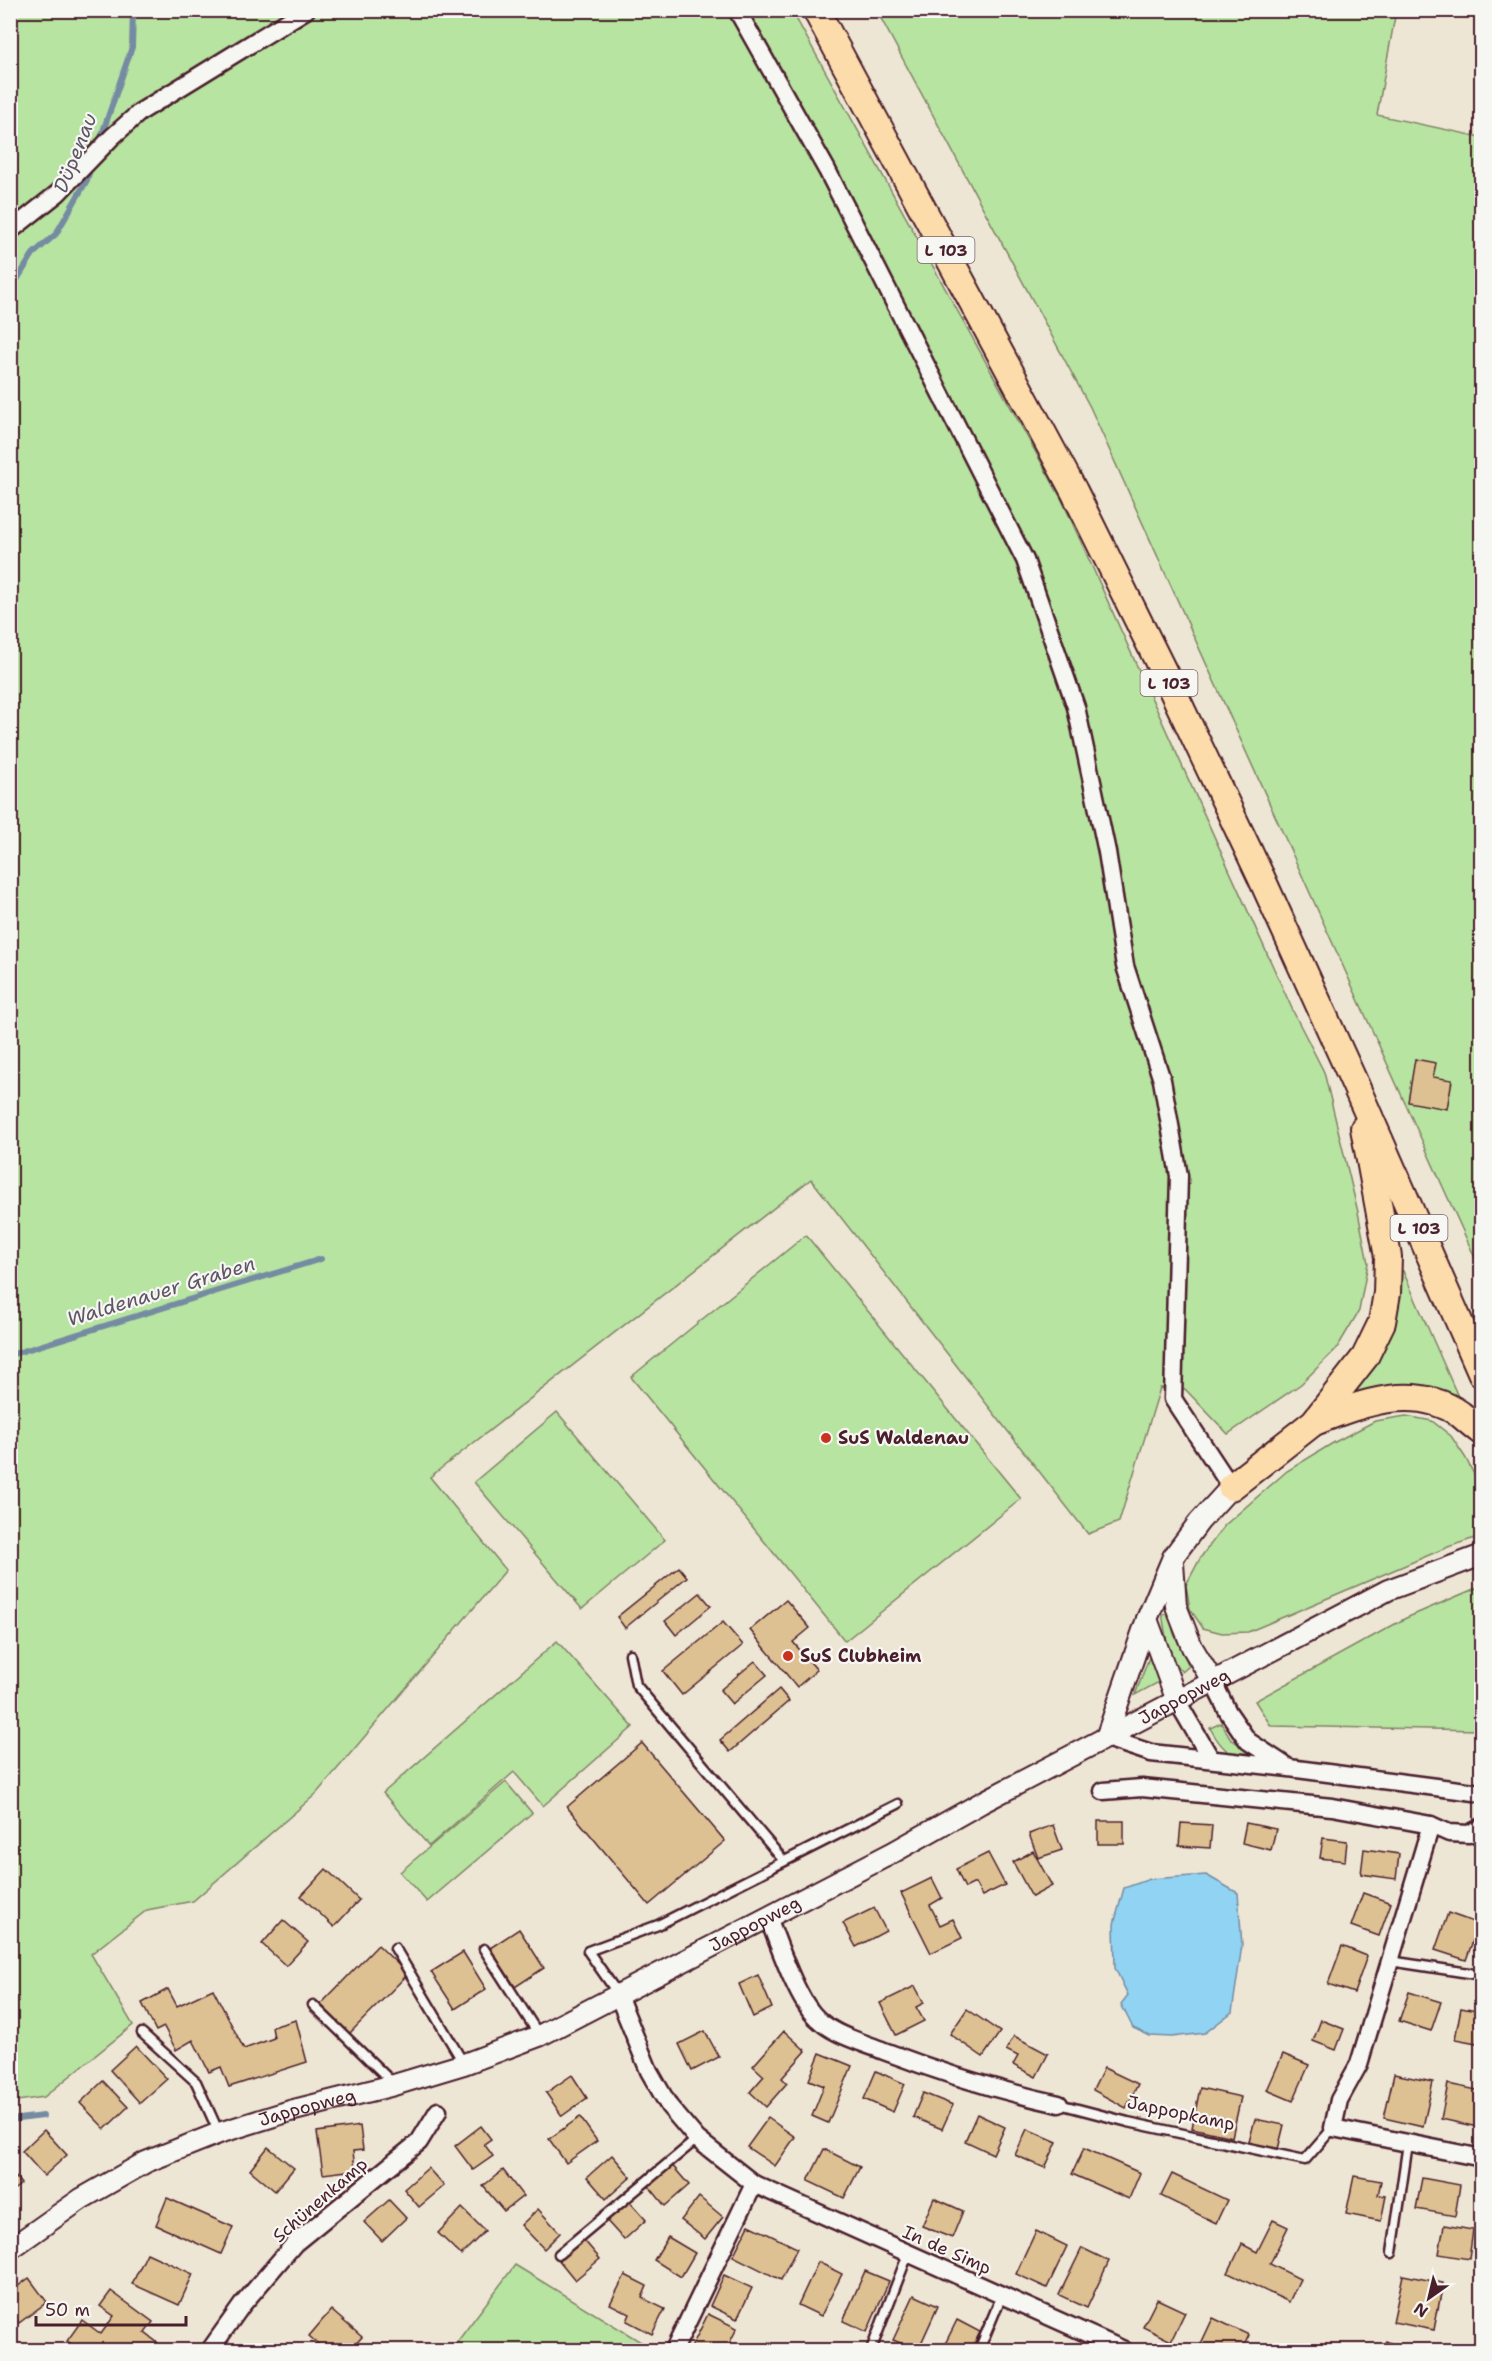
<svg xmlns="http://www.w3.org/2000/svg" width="1492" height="2361" font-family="'Shantell Sans',sans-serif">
<rect width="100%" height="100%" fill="#eee6d5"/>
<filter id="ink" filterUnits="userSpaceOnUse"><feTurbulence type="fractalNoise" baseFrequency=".0167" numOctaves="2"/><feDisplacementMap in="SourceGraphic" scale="12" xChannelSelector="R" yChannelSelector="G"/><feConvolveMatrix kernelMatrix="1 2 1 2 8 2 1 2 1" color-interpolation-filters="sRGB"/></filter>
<g filter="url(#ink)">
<g fill="#b7e4a1" stroke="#808266" stroke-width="1.5">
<polygon points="10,11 792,11 1062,500 1294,1013 1324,1072 1358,1212 1368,1263 1359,1311 1337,1348 1301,1384 1228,1434 1185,1389 1160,1388 1119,1522 1088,1534 811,1179 430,1477 506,1570 316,1794 193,1901 147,1910 91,1954 133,2025 44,2097 11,2102"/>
<polygon points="877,11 1396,11 1377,115 1481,137 1481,1271 1090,407"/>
<polygon points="806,1235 1021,1499 845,1641 631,1377"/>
<path d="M1403,1271l56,128c-43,-19 -62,-15 -107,-5 34,-45 44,-65 48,-122z"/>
<polygon points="557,1412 665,1540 582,1609 474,1482"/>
<polygon points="1406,1416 1432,1421 1451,1436 1465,1457 1481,1488 1481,1536 1448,1547 1248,1632 1222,1633 1203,1628 1190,1609 1186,1585 1201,1557 1225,1525 1287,1471 1333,1443 1375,1421"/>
<polygon points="1481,1586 1481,1730 1271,1726 1255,1701 1406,1618"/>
<path d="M1166,1614l3,1 5,19 15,32 -7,6c-14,-14 -16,-34 -19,-53v-4z"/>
<polygon points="557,1641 633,1727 543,1806 514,1772 429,1846 383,1793"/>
<polygon points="1150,1655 1161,1681 1135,1695"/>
<path d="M1221,1723l10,16 24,17c-21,8 -36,-11 -45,-28z"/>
<polygon points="506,1782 532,1813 427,1902 400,1872"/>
<polygon points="515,2265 654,2350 451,2350"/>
</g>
<polygon fill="#91d3f2" stroke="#758ba2" stroke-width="1.5" points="1206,1875 1238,1893 1242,1945 1232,2012 1205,2033 1172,2037 1150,2036 1133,2028 1121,2004 1128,1995 1115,1968 1114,1924 1124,1888 1150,1879"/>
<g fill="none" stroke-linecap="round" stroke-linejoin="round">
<g stroke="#758ba2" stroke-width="6">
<polyline points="99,143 132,47 133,10"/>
<polyline points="10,291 33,254 56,234 87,180 91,166"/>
<polyline points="10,1355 321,1259"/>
<polyline points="10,2120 43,2116"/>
</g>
</g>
<g fill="#ddc192" stroke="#4a1f2b" stroke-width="1.5">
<polygon points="1415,1059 1436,1063 1433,1077 1452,1080 1447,1109 1408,1102"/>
<polygon points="679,1567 687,1577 625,1628 617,1617"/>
<polygon points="700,1593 711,1606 676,1635 665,1621"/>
<polygon points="786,1600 810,1628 793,1642 817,1670 797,1687 750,1630"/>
<polygon points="723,1622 743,1645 682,1695 663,1671"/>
<polygon points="755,1661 767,1675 732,1704 720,1690"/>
<polygon points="779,1689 789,1701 730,1752 720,1740"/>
<polygon points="642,1743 725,1841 649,1905 567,1807"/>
<rect x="1098" y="1821" width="26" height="23"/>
<polygon points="1181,1823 1212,1825 1210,1848 1179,1846"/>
<polygon points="1246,1823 1276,1829 1271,1850 1242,1843"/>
<polygon points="1053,1825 1062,1850 1038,1858 1029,1834"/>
<polygon points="1323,1838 1347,1841 1345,1861 1320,1858"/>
<polygon points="1364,1849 1399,1854 1396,1879 1361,1874"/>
<polygon points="1033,1851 1052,1886 1032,1897 1013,1862"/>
<polygon points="988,1853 1005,1885 982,1896 975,1883 965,1888 956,1869"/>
<polygon points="326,1869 359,1900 334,1927 301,1896"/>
<polygon points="932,1878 942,1898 930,1905 940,1925 953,1919 962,1938 931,1953 901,1893"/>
<polygon points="1363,1893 1391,1903 1379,1936 1351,1926"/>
<polygon points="874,1908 886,1931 856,1947 843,1923"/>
<polygon points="1448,1913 1479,1924 1466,1960 1435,1950"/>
<polygon points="283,1920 308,1942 286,1966 262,1944"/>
<polygon points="519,1929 544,1968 515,1987 490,1948"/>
<polygon points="378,1945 408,1974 348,2035 319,2006"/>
<polygon points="1342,1946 1367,1956 1354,1993 1328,1984"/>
<polygon points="463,1952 486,1989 455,2009 431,1972"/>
<polygon points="758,1975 772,2008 753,2017 739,1984"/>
<polygon points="915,1986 924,2003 916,2007 924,2021 896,2035 880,2003"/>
<polygon points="168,1989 177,2006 213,1989 244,2049 274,2038 272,2027 296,2020 307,2062 229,2087 221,2067 209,2072 193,2040 176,2050 164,2027 156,2031 142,2003"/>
<polygon points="1409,1992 1441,2002 1431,2031 1399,2021"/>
<polygon points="1461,2008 1482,2012 1482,2044 1455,2039"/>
<polygon points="967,2009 1000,2032 983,2057 950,2034"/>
<polygon points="1321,2020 1344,2029 1336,2050 1313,2041"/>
<polygon points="705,2031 719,2057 692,2071 679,2044"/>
<polygon points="784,2031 806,2051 782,2078 787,2083 766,2107 750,2092 764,2076 753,2066"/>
<polygon points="1014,2036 1048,2054 1036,2077 1013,2065 1018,2056 1006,2050"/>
<polygon points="136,2046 167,2079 140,2103 110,2070"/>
<polygon points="820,2053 852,2066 828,2123 812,2116 824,2086 809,2080"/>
<polygon points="1283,2054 1309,2065 1293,2101 1267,2090"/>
<polygon points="1104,2068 1138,2084 1126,2108 1093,2090"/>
<polygon points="876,2071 905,2084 893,2112 864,2099"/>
<polygon points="1394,2074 1433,2082 1423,2127 1384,2118"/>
<polygon points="572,2075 587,2098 562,2116 546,2093"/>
<polygon points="103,2081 128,2107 105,2129 80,2103"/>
<polygon points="1448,2084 1482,2091 1482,2128 1441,2119"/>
<polygon points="1200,2088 1241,2097 1232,2137 1192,2128"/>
<polygon points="923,2093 953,2105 942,2129 913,2117"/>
<polygon points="977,2114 1005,2127 993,2154 965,2141"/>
<polygon points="580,2117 597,2141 566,2163 549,2139"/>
<polygon points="768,2118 795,2137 775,2166 747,2147"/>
<polygon points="1255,2119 1284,2125 1277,2153 1248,2146"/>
<polygon points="360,2126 363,2150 353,2151 355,2170 323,2174 317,2132"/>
<polygon points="481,2126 491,2139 484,2144 493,2156 473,2170 455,2146"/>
<polygon points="1027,2129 1057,2142 1045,2168 1015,2155"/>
<polygon points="44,2130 67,2155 44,2176 22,2151"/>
<polygon points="268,2147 294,2168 275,2191 250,2170"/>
<polygon points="1084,2148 1140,2173 1129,2199 1072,2174"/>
<polygon points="824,2149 860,2167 844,2198 808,2181"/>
<polygon points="612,2155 631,2177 606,2199 587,2177"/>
<polygon points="671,2164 689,2185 665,2206 648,2185"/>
<polygon points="428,2168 444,2186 419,2207 404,2189"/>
<polygon points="10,2170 21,2184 10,2193"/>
<polygon points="503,2170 523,2196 504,2211 483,2186"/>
<polygon points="1172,2174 1227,2200 1216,2223 1161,2196"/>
<polygon points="1354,2176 1381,2181 1378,2195 1386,2196 1381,2221 1346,2214"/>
<polygon points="1422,2178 1460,2185 1455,2216 1416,2209"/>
<polygon points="699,2197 723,2217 705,2239 681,2220"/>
<polygon points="167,2198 233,2227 221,2254 156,2225"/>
<polygon points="934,2198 963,2211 952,2238 922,2226"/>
<polygon points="389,2200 406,2218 382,2241 364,2222"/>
<polygon points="628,2200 646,2220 624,2240 606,2220"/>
<polygon points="462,2208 485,2231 461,2255 438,2233"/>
<polygon points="538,2209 560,2233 544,2249 521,2225"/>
<polygon points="1273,2220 1288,2227 1270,2264 1300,2279 1289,2302 1228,2273 1242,2244 1257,2252"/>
<polygon points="749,2225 797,2248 781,2280 733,2256"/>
<polygon points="1444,2225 1473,2230 1469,2259 1439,2254"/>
<polygon points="1036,2231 1067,2246 1047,2288 1016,2274"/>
<polygon points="668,2237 695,2253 681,2277 654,2260"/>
<polygon points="583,2239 600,2259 575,2280 558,2259"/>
<polygon points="1082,2248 1109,2261 1087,2308 1059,2295"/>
<polygon points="147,2253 193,2274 179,2305 132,2284"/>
<polygon points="818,2262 842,2274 821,2316 798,2305"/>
<polygon points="865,2271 889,2281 867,2332 843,2321"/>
<polygon points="625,2275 647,2286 642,2298 665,2309 652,2334 627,2321 630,2314 610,2304"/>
<polygon points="724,2275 752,2288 737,2319 710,2306"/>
<polygon points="1403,2275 1443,2283 1434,2330 1393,2322"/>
<polygon points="29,2278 47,2302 19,2323 10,2311 10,2292"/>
<polygon points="111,2291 153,2322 145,2333 158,2343 153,2350 80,2350 67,2341 82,2320 101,2334 114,2316 100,2306"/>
<polygon points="914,2295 938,2306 918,2350 893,2340"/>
<polygon points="1157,2299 1185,2312 1171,2341 1143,2327"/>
<polygon points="331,2310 362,2337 350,2350 325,2350 309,2336"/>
<polygon points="708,2314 737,2328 726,2350 690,2350"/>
<polygon points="1213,2318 1249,2335 1242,2350 1198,2350"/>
<polygon points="957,2320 980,2332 971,2350 942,2350"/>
<polygon points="1386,2341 1405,2350 1381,2350"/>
</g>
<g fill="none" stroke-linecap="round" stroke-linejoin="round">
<defs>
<g id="service">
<polyline points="630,1654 636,1685 784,1861"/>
<polyline points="395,1948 464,2064"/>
<polyline points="484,1949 539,2035"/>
<polyline points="1390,1961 1482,1975"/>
<polyline points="618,1994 588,1951 658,1925 898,1804"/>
<polyline points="313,2005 394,2084"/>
<polyline points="142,2033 196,2082 219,2133"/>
<polyline points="1059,2104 1128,2122 1305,2160 1333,2128"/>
<polyline points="1392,2253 1408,2143"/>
<polyline points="559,2254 697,2139"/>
<polyline points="871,2350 908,2254"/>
<polyline points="979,2350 1002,2295"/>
</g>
<g id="minor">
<polyline points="737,10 827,170 1025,560 1076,707 1107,852 1125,966 1162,1080 1179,1176 1173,1399 1231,1487"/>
<polyline points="10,231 58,193 112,137 140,112 306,10"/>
<polyline points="1213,1682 1228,1712 1248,1741 1286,1766"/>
<polyline points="1177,1701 1211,1759"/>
<polyline points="1106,1738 1151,1753 1289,1768 1482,1793"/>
<polyline points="1103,1791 1142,1788 1332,1807 1431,1825 1449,1833 1469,1834 1482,1827"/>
<polyline points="1431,1825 1359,2064 1339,2100 1333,2128 1482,2158"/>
<path d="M768,1917c10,26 27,76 44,96 17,21 47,28 72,38 58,22 115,40 175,53"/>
<polyline points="618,1995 649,2071 669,2106 697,2139 754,2184 1124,2350"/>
<polyline points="210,2350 242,2305 295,2243 419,2142 438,2111"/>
<polyline points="674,2350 754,2184"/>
</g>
<g id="tertiary">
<polyline points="1173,1563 1176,1606 1192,1647 1213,1682"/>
<polyline points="1177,1701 1147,1619 1173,1557 1199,1522 1231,1487"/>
<polyline points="1106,1738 1147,1619"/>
<path id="s1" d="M10,2249l71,-50 65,-37 73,-29 71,-22 104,-26 70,-21 75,-28 353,-183 89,-50 407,-213 94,-35"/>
</g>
<g id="primary">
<polyline points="816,10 1074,491 1168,681 1261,877 1355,1084 1482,1374"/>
<path d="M1317,1421c45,-18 98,-38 143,-7 7,6 14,12 22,18"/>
<polyline points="1231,1487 1314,1422 1365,1357 1382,1322 1387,1293 1388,1257 1364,1128"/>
</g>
</defs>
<use href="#service" stroke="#4a1f2b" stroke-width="13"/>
<use href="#minor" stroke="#4a1f2b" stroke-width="21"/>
<use href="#tertiary" stroke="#4a1f2b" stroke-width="24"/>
<use href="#primary" stroke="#4a1f2b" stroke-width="30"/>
<use href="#service" stroke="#f6f6f2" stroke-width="8"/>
<use href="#minor" stroke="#f6f6f2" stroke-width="16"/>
<use href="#tertiary" stroke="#f6f6f2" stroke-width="20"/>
<use href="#primary" stroke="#fddcac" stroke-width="26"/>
</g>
</g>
<g fill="#c8321e" stroke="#f6f6f2" stroke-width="2">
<circle cx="826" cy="1438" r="6"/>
<circle cx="788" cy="1656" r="6"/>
</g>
<g text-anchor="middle" stroke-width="4.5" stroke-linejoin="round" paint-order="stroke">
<g fill="#f6f6f2" stroke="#7e6067" stroke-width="1.5">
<rect x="917.5" y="237" width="57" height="26" rx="4.5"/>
<rect x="1140.5" y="670" width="57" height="26" rx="4.5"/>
<rect x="1390.5" y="1215" width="57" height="26" rx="4.5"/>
</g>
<g font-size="16" font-weight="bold" fill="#4a1f2b">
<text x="946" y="256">L 103</text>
<text x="1169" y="689">L 103</text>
<text x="1419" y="1234">L 103</text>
</g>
<g font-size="18" font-weight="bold" fill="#4a1f2b" stroke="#f6f6f2" text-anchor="start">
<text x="838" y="1444">SuS Waldenau</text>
<text x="800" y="1662">SuS Clubheim</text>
</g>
<g font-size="18" fill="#4a1f2b" stroke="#f6f6f2">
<text dy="6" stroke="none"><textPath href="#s1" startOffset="1304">Jappopweg</textPath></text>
<text dy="6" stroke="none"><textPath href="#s1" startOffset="818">Jappopweg</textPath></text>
<text dy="6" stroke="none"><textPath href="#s1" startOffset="332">Jappopweg</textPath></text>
<text transform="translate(1181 2113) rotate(12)" y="6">Jappopkamp</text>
<text transform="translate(320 2200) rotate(-41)" y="6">Schünenkamp</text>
<text transform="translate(947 2250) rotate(24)" y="6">In de Simp</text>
</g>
<g font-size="20" font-style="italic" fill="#5f5567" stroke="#f6f6f2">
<text transform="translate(75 153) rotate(-68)" y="7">Düpenau</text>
<text transform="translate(161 1291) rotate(-17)" y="7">Waldenauer Graben</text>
</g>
</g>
<rect width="1492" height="2361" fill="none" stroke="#f6f6f2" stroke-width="36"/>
<rect x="18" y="18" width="1456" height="2325" fill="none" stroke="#4a1f2b" stroke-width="2" filter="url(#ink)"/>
<g transform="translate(1429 2298) rotate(214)" stroke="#f6f6f2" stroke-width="4.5" paint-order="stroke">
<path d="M0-4.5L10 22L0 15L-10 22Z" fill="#4a1f2b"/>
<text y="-9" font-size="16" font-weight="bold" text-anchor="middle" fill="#4a1f2b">N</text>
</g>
<path d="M36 2316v9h150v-9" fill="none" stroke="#4a1f2b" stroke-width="3"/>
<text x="45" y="2316" font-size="18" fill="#4a1f2b" stroke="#f6f6f2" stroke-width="4.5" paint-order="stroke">50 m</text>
</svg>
